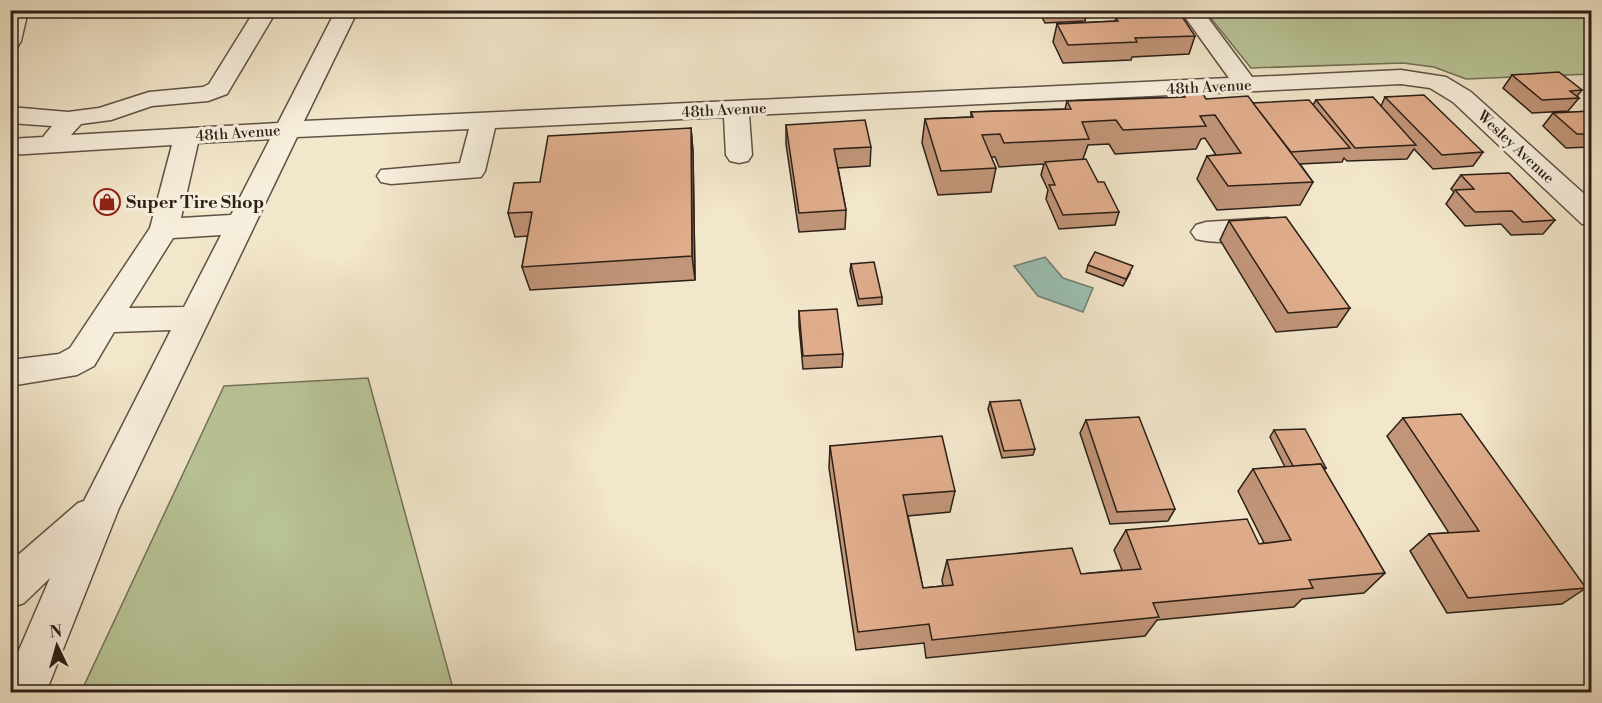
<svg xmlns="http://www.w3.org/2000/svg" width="1602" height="703" font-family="'Libre Bodoni',serif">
<rect width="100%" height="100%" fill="#f2e6cb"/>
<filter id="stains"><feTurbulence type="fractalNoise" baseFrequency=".00333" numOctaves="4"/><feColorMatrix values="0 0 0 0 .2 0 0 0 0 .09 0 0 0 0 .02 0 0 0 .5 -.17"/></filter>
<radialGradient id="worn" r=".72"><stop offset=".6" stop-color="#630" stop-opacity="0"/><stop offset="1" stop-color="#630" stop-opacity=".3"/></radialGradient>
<g fill="#b9c598" stroke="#727258" stroke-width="1.5">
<polygon points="1205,11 1591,11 1591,74 1466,79 1434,67 1403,63 1251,68"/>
<polygon points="368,378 454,692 81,692 224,386"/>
</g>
<polygon fill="#9bc0b4" stroke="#6f8076" stroke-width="1.5" points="1045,257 1063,278 1093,288 1083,312 1038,296 1014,266"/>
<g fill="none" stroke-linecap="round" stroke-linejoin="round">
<defs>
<g id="minor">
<polygon points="10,10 28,11 21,41 18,46 10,48"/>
<path d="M255,10h22l-50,84 -19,7 -56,5 -41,14 -30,4 -10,11 207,-12 58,-113h22l-54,111 925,-43 -49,-68h22l50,67 149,-7 45,7 25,15 121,109v25l-10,-2 -129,-122 -23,-14 -29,-4 -652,31 3,40 -4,6 -9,2 -9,-2 -4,-6 -2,-38 -229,11 -10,43 -4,6 -90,7 -10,-2 -4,-6 4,-6 79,-7 9,-34 -172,8 -178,371 -73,184h-36v-21l40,-93 -26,25 -14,5v-46l68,-59 6,-2 87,-171 -57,2 -20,34 -17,9 -67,11v-26l49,-6 11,-6 80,-120 22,-83 -162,10v-16l33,-2 9,-11 -42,-3v-16l58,5 31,-4 50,-16 54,-5 6,-3zM270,139l-39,76 -50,3 17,-75zM221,235l-37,72 -55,1 44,-70z"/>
<path d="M1268,218l10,3 4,7 -4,7c-21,6 -61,10 -82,4l-5,-7 5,-7 10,-3z"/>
</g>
</defs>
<use href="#minor" stroke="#5e5245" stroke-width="3"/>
<use href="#minor" fill="#f7efdd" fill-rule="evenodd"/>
</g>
<g fill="#c19578" stroke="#2c2018" stroke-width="1.5">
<polygon points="1038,10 1088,10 1085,21 1045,23"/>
<polygon points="1124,10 1169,10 1167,16 1195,36 1189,54 1132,57 1131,60 1063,63 1053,42 1057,24 1115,21 1116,18 1128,18"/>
<polygon points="1512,75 1582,90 1577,96 1579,98 1568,111 1532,113 1503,88"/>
<polygon points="1184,95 1206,99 1253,103 1313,105 1316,100 1381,106 1385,97 1483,152 1473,166 1433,169 1414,149 1407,159 1347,161 1344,158 1342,162 1300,164 1313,182 1300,205 1217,210 1197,179 1207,156 1216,155 1205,138 1201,139 1196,149 1115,154 1109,144 1088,145 1083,159 1098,182 1119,212 1115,225 1059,229 1046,199 1048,190 1041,175 1044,164 999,167 995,157 991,157 996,168 991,192 938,195 922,143 925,119 971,117 971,112 1065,109 1067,101 1183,97"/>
<polygon points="1592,111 1592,149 1590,147 1566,148 1543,126 1553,113"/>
<polygon points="786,125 871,147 870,166 838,168 846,210 845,229 799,232 786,144"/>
<polygon points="691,128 693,152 695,280 530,290 522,267 528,236 515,237 508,213 540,182"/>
<polygon points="1461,175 1555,220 1543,234 1511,235 1501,224 1465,226 1446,204 1454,192 1451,189"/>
<polygon points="1229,221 1350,308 1337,327 1276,332 1220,240"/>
<polygon points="851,264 882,297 882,304 858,306 850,271"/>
<polygon points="1088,265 1130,273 1123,286 1086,272"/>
<polygon points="799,311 843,354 842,367 803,369 799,325"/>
<polygon points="990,402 1035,449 1033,455 1002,458 988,409"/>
<polygon points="1403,418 1586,588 1562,604 1447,613 1410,551 1429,534 1449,533 1387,436"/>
<polygon points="1086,420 1175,509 1168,521 1110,524 1080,433"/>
<polygon points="1274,430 1326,468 1324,470 1385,573 1364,593 1302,599 1294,607 1157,620 1145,636 926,658 924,643 856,650 829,468 830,446 955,491 950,512 908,516 923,588 943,586 942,580 947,560 1081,574 1122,570 1114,550 1126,530 1259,544 1264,543 1238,491 1253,469 1285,467 1270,437"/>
</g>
<polygon fill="#9d7962" stroke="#2c2018" stroke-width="1.5" points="691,128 693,152 695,280 692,256"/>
<g fill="#e0ad8c" stroke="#2c2018" stroke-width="1.5">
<polygon points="1181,15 1195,36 1135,38 1137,42 1068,45 1057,24 1118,21 1116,18"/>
<polygon points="1559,72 1582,90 1570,91 1579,98 1542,100 1512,75"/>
<polygon points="1203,94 1206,99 1248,96 1313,182 1228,186 1207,156 1241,153 1215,115 1200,116 1206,126 1123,130 1116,120 1082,122 1089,139 1004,143 1000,134 982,135 996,168 941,171 925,119 973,117 971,112 1071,109 1067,101 1185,97 1184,95"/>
<polygon points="1424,95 1483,152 1442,155 1385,97"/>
<polygon points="1373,97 1416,145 1355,148 1316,100"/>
<polygon points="1309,100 1350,148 1291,152 1253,103"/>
<polygon points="1592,111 1592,134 1577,134 1553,113"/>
<polygon points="865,120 871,147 834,149 846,210 799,213 786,125"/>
<polygon points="691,128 692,256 522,267 532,212 508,213 514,183 540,182 548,136"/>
<polygon points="1086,159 1098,182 1104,182 1119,212 1063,215 1049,185 1055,185 1045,162"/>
<polygon points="1509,173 1555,220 1523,222 1512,211 1475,212 1455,190 1474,189 1461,175"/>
<polygon points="1286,217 1350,308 1288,313 1229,221"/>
<polygon points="1095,252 1133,266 1126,279 1088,265"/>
<polygon points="874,262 882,297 859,299 851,264"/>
<polygon points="837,309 843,354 803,356 799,311"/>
<polygon points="1020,400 1035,449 1004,451 990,402"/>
<polygon points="1461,414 1586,588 1468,598 1429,534 1479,531 1403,418"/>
<polygon points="1139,417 1175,509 1117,512 1086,420"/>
<polygon points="1305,429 1326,468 1324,468 1321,464 1293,466 1274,430"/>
<polygon points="942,436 955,491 903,495 923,588 953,585 947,560 1072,548 1081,574 1141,569 1126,530 1247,519 1259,544 1291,540 1253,469 1321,464 1385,573 1309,580 1313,588 1153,603 1159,617 932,640 929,624 858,632 830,446"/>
</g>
<defs>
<symbol id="shop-ring" viewBox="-11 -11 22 22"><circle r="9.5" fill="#f7efdd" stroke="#8f2418" stroke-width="1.5"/><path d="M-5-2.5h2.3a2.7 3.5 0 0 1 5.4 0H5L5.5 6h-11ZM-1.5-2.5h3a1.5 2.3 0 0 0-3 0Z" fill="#8f2418"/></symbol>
</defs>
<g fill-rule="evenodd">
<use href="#shop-ring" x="92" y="187" width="30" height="30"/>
</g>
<g text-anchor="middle" stroke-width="6" stroke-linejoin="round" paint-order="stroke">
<g font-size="15" fill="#2c2018" stroke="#f7efdd">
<text transform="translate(1209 87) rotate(-3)" y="5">48th Avenue</text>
<text transform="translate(724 110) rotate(-3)" y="5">48th Avenue</text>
<text transform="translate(238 133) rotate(-4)" y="5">48th Avenue</text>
<text transform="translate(1516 147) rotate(43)" y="5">Wesley Avenue</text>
</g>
<g font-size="18" font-weight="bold" fill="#2c2018" stroke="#f7efdd" text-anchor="start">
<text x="126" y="208">Super Tire Shop</text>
</g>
</g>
<rect width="1602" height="703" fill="none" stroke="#f2e6cb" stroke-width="36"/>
<rect x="12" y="12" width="1578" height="679" fill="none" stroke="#2c2018" stroke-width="3"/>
<rect x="18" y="18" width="1566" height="667" fill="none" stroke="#2c2018" stroke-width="1.5"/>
<g transform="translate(57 646) rotate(355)" stroke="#f7efdd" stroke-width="4.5" paint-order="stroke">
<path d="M0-4.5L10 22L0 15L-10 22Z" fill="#2c2018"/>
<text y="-9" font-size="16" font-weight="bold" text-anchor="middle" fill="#2c2018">N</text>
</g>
<rect width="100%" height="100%" filter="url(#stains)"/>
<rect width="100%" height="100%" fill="url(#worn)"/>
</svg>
